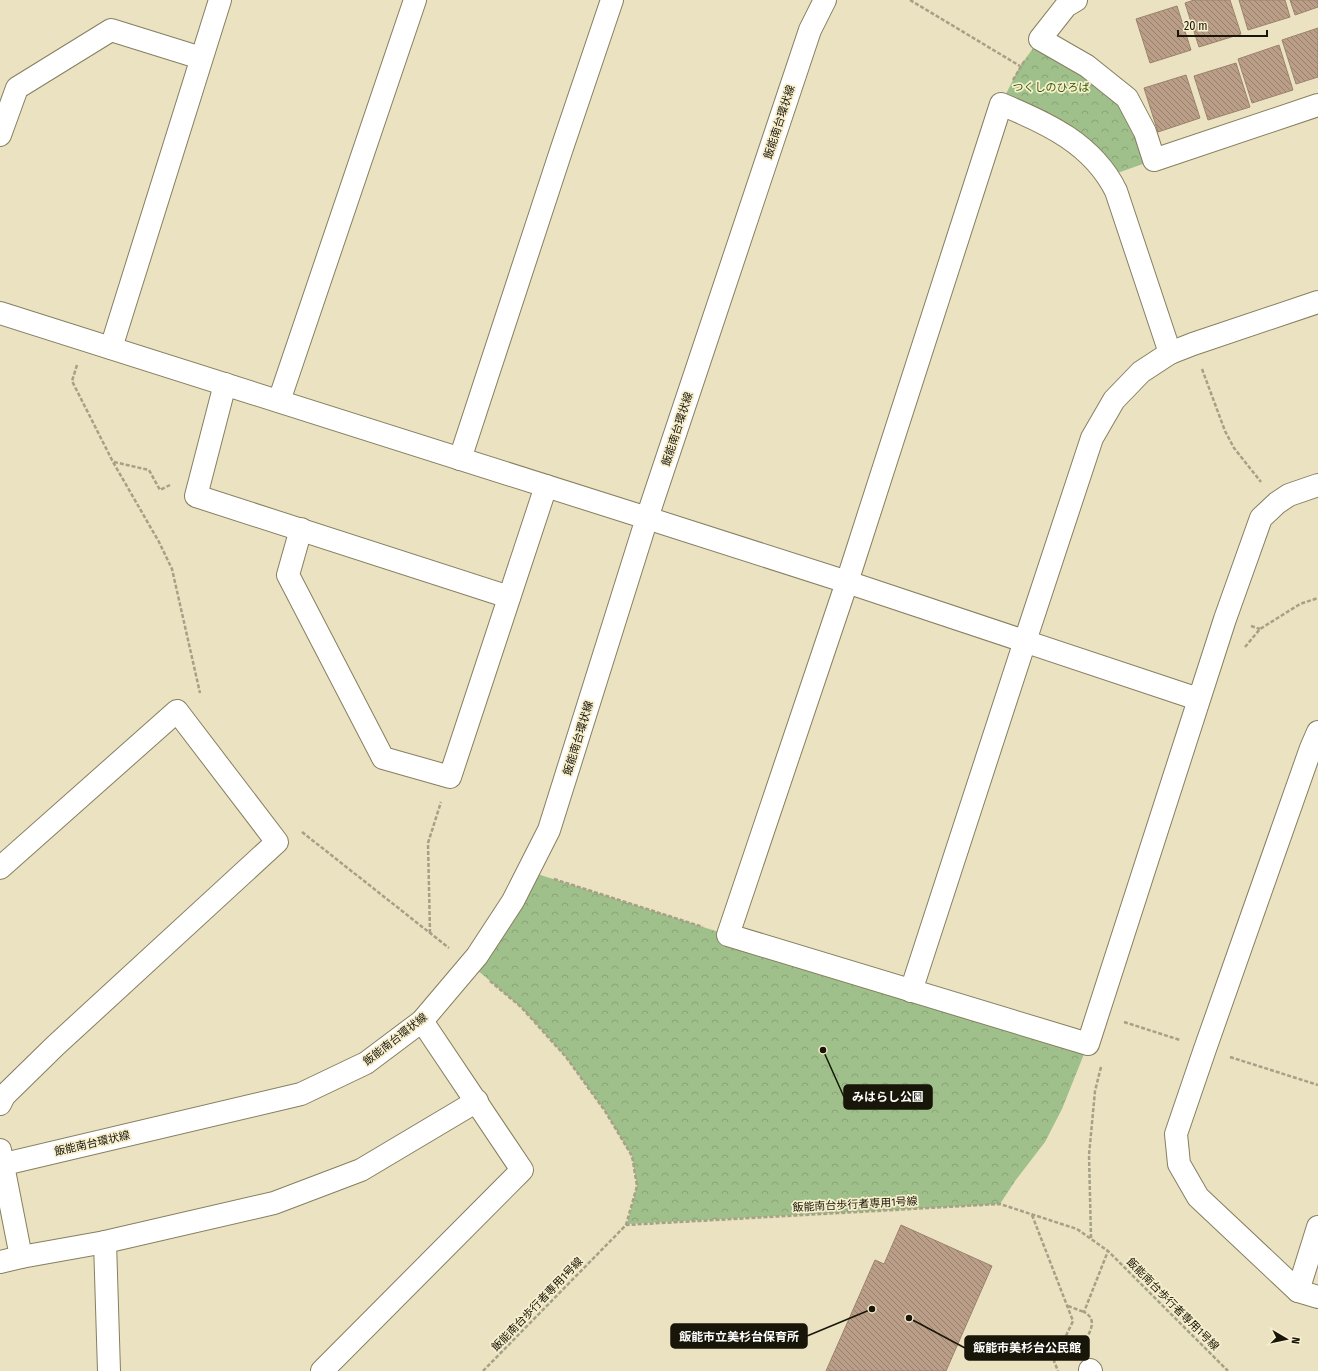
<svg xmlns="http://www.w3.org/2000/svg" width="1318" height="1371" font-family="'Fira Sans Condensed','Noto Sans JP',sans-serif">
<defs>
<pattern id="park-crowns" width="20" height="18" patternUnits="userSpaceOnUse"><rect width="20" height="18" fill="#9fc08b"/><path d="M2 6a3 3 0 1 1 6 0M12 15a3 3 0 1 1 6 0" fill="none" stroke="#88a477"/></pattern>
<pattern id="building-back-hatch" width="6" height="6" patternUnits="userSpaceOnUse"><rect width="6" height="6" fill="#ba9e88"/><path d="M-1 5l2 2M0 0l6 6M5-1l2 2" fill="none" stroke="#96806d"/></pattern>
</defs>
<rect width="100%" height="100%" fill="#eae2c1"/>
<g fill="url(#park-crowns)">
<polygon points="1040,39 1127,98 1154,160 1109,176 1001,104 1020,66"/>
<polygon points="528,871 728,935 1088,1044 1062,1109 1045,1142 1015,1181 1000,1204 627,1224 637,1186 632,1156 605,1111 566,1057 521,1007 470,964"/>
</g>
<g fill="url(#building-back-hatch)" stroke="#9c826d">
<polygon points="1194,0 1230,0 1241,34 1199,47 1185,3"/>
<polygon points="1239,0 1285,0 1290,17 1248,30"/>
<polygon points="1290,0 1318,0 1318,7 1295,15"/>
<polygon points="1177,6 1191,50 1150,63 1136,19"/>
<polygon points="1318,28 1318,77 1296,84 1282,40"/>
<polygon points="1279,45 1293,90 1252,103 1238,59"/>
<polygon points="1236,63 1250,107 1208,120 1194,76"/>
<polygon points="1186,75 1200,118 1158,132 1144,88"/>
<polygon points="901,1225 992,1266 946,1371 826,1371 875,1260 884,1264"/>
</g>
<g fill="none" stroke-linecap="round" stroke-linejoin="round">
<defs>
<g id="street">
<polyline points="1076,0 1066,6 1040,39 1087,66 1127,98 1145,132 1154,160 1318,105"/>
<polyline points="0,135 17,88 111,30 201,58"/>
<polyline points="111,348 220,0"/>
<path d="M1170,353l-54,-162c-23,-47 -69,-68 -115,-87l-154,478 -119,353 360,109 137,-425 36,-101 16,-15 12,-8 29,-10"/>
<polyline points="225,384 196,496 509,597"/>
<polyline points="279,401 415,0"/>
<polyline points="460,459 561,151 612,0"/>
<polyline points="647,518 847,582 1198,699"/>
<polyline points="301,529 288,575 383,758 450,777 546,486"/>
<polyline points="1318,732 1311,748 1205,1049 1176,1134 1179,1164 1198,1197 1298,1291 1318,1297"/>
<polyline points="0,868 177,711 277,842 55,1046 4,1096 0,1104"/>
<polyline points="911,991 1025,641 1092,438 1114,400 1141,372 1170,353 1193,344 1318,302"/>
<polyline points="0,1150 21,1257"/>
<polyline points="105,1242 109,1371"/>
<polyline points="0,1262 21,1257 105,1242 274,1203 361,1170 477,1101"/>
<polyline points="1298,1291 1318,1227"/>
<polyline points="322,1371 522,1170 422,1021"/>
<polyline points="1090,1371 1090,1370 1091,1371"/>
</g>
<g id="secondary">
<polyline points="0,313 647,518"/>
<polyline points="0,1165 301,1094 366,1063 422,1021 477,956 513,901 549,830 647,518 810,30 825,0"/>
</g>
</defs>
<use href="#street" stroke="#867f60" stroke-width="24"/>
<use href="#secondary" stroke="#867f60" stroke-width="24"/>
<g stroke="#a6a086" stroke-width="2.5" stroke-dasharray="4 2" stroke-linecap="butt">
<polyline points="910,0 1020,66"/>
<polyline points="1013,80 1025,60"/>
<polyline points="77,365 72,381 113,462 159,542 172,569 200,693"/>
<polyline points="1202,369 1225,431 1234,448 1261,482"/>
<polyline points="114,462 149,470 160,490 170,485"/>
<polyline points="1251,626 1260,629"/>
<polyline points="1245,647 1260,629 1300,604 1318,598"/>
<polyline points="302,832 449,948"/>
<polyline points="554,879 703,927"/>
<polyline points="430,933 428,843 441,802"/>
<polyline points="490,981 521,1007 566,1057 605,1111 632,1156 637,1186 626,1225"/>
<polyline points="1124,1022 1180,1040"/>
<polyline points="1230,1057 1318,1085"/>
<polyline points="1032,1215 1073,1321 1054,1361 1058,1371"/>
<polyline points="1091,1238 1089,1155 1095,1091 1101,1067"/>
<polyline points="1068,1306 1084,1312"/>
<path d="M1083,1345c6,-12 16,-25 1,-33l24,-61"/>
<polyline points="483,1371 626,1225 1000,1204 1077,1229 1108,1251 1228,1371"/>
</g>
<use href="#street" stroke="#fff" stroke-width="22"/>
<use href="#secondary" stroke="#fff" stroke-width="22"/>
</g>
<g text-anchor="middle" stroke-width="3.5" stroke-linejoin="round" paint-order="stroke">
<g font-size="11" fill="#305b00" stroke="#f7efcd">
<text x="1051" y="91">つくしのひろば</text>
</g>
<g font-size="11" fill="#181509" stroke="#f7efcd">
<text transform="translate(779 122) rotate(-72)" y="4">飯能南台環状線</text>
<text transform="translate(677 429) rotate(-72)" y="4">飯能南台環状線</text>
<text transform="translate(578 738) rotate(-73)" y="4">飯能南台環状線</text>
<text transform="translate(395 1039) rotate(-38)" y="4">飯能南台環状線</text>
<text transform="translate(92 1143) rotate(-13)" y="4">飯能南台環状線</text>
<text transform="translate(855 1204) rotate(-3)" y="4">飯能南台歩行者専用1号線</text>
<text transform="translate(537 1304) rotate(-46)" y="4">飯能南台歩行者専用1号線</text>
<text transform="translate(1173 1304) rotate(45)" y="4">飯能南台歩行者専用1号線</text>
</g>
</g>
<path fill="none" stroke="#181509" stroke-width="1.5" d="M823 1050L844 1097M872 1309L807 1336M909 1318L965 1348"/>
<g fill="#181509" stroke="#f7efcd" stroke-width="1.5">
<circle cx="823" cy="1050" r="4"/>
<circle cx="872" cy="1309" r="4"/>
<circle cx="909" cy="1318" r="4"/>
</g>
<g fill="#181509" stroke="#181509" stroke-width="1.5">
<rect x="844" y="1085" width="88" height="24" rx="4"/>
<rect x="671" y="1324" width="136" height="24" rx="4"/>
<rect x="965" y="1336" width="124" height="24" rx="4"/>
</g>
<g font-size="12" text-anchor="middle" font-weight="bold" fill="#fff">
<text x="888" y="1101">みはらし公園</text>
<text x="739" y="1341">飯能市立美杉台保育所</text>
<text x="1027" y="1352">飯能市美杉台公民館</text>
</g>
<g transform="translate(1286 1339) rotate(99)" stroke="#f7efcd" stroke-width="3" paint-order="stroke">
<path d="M0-3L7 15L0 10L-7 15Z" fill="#181509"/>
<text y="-6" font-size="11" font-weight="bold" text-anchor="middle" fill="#181509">N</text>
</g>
<path d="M1178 30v6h89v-6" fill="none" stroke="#181509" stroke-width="2"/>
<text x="1184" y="30" font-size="12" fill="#181509" stroke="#f7efcd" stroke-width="3" paint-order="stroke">20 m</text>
</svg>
